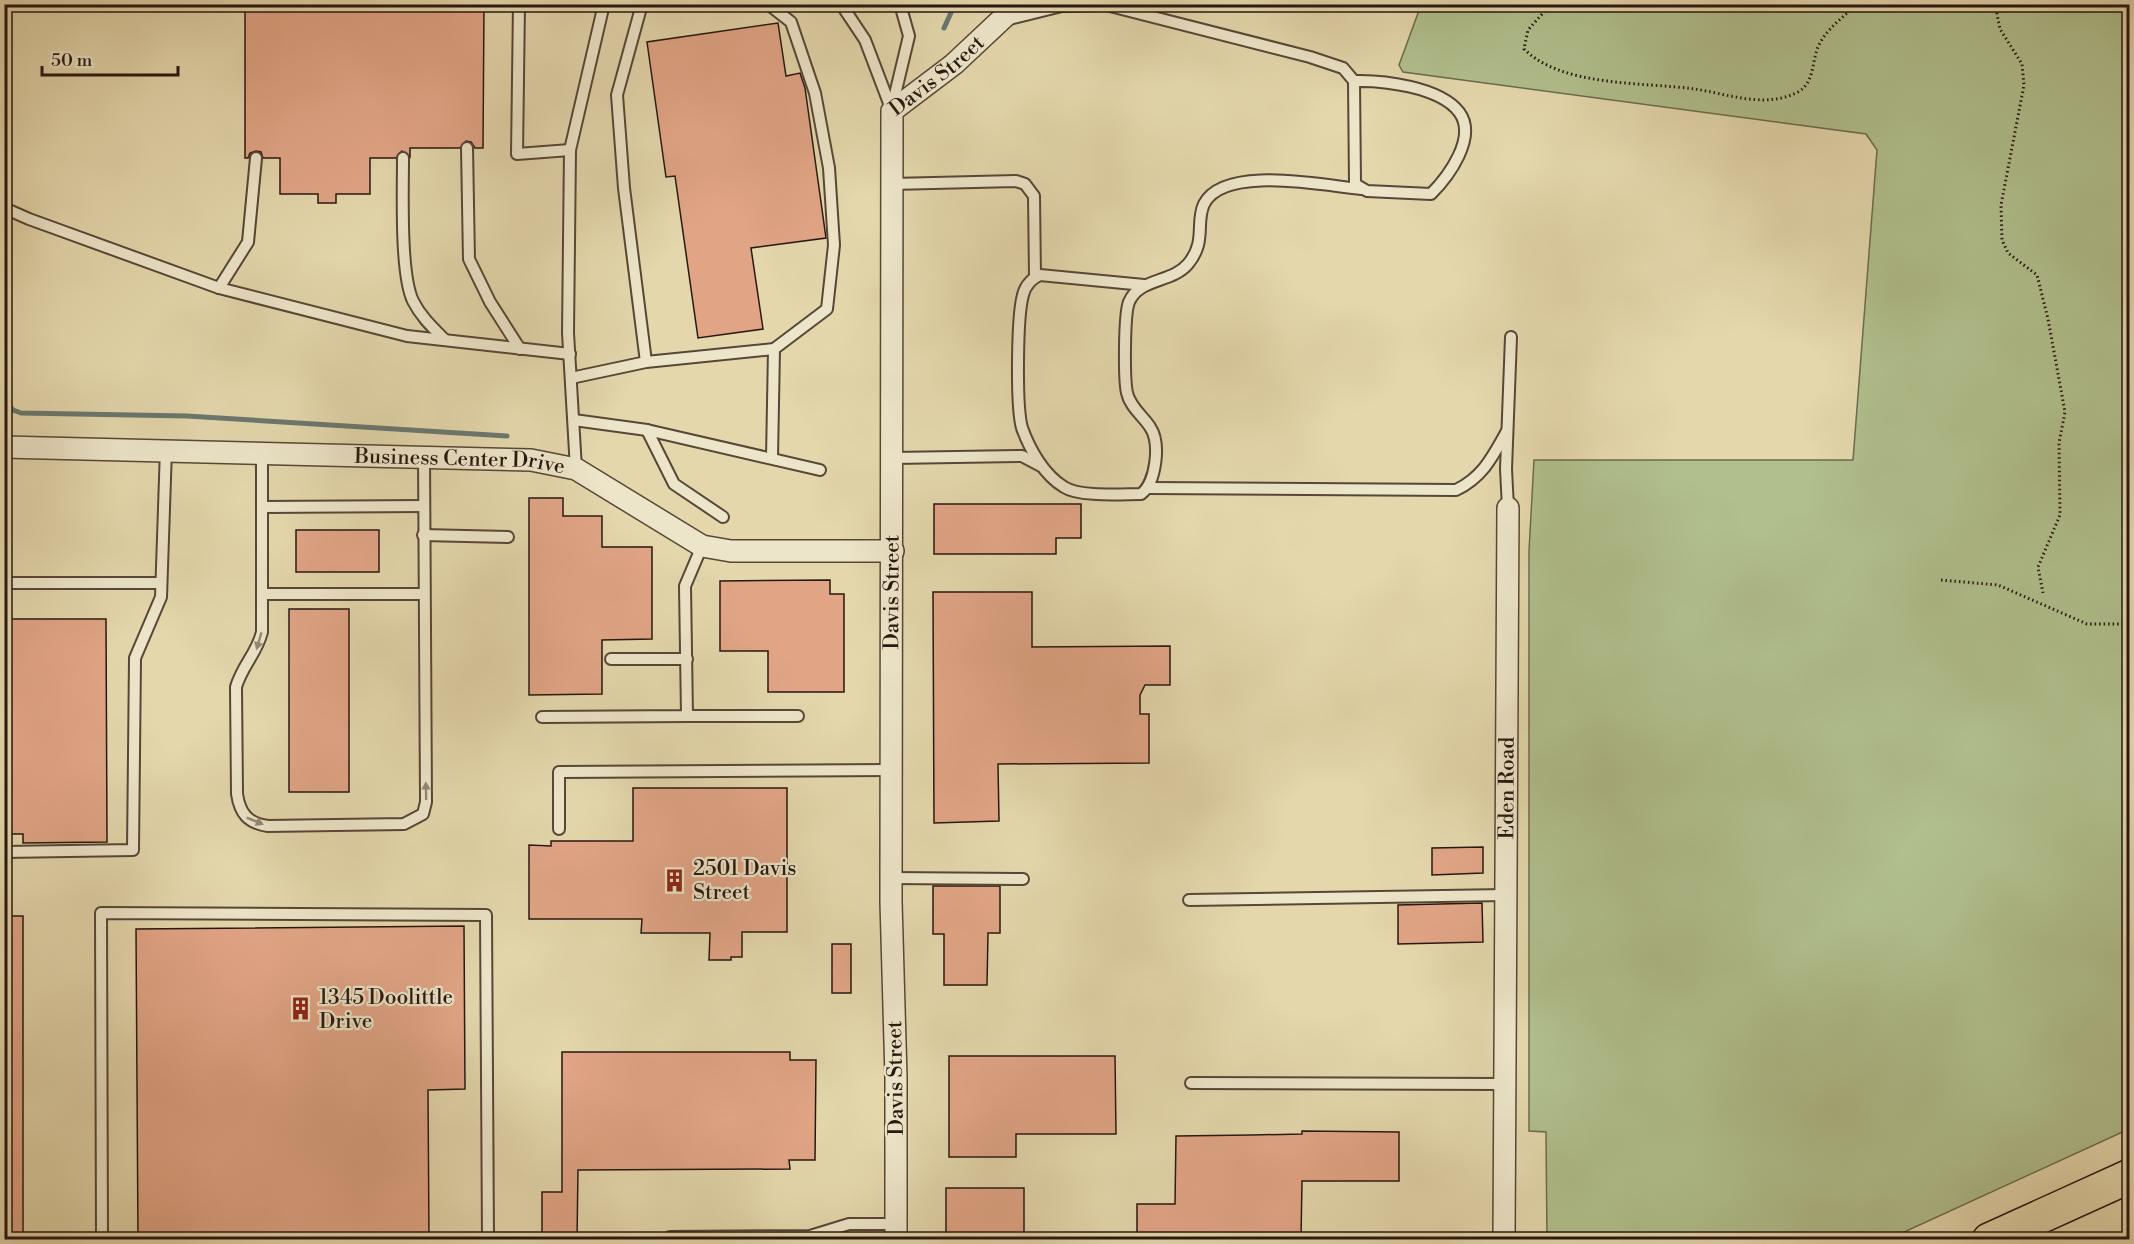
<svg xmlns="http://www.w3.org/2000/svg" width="2134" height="1244" font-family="'Libre Bodoni',serif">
<rect width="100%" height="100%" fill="#e4d7ac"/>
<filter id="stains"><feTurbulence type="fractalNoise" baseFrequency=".00333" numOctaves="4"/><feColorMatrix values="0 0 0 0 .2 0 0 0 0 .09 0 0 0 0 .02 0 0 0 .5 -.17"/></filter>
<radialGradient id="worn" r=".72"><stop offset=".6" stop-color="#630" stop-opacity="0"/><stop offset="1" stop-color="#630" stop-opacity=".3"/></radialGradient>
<polygon fill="#b0bf8d" stroke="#6c6b4e" stroke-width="1.5" points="1421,5 2129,5 2129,1129 1889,1239 1547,1239 1546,1132 1529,1131 1529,551 1534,460 1853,460 1877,150 1866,134 1403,72 1399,65"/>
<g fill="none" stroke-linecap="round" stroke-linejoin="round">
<g stroke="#6a7870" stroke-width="5">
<polyline points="944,28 955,4"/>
<polyline points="4,400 13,410 21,413 187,416 507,436"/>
</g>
</g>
<g fill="#e1a586" stroke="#271710" stroke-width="1.5">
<polygon points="245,4 484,4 483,148 475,148 471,142 466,141 460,148 410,148 410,157 402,151 396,158 370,158 370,194 336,194 336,203 318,203 318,194 280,194 280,158 263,158 261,152 256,151 250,153 248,158 245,158"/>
<polygon points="778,23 786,76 800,73 805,88 826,238 751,248 763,329 698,338 675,176 666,177 647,42"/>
<polygon points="529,498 563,498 563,516 602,516 602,547 652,547 652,639 602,640 602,694 529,695"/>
<polygon points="934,504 1081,504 1081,538 1056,538 1056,554 934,554"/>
<rect x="296" y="530" width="83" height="42"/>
<polygon points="830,580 830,594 844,594 844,692 768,692 768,651 720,651 720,581"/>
<polygon points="933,592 1032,592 1032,647 1170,646 1170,685 1145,685 1140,695 1140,714 1149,714 1149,763 998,764 999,821 934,823"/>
<rect x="289" y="609" width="60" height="183"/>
<polygon points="4,619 106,619 107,842 23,843 23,834 4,834"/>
<polygon points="633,788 787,788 787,932 742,932 742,957 731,957 731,960 709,960 710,933 641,933 642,919 529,919 529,845 551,846 551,841 633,841"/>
<polygon points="1483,847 1483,873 1432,875 1432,848"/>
<polygon points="933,886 1000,886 1000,933 988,933 987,985 944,985 944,934 933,934"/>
<polygon points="1482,903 1483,942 1398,944 1398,905"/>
<rect x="4" y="916" width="19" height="323"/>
<polygon points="464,926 465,1089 428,1090 429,1239 138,1239 136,929"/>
<rect x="832" y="944" width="19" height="49"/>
<polygon points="562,1052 790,1052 790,1060 816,1060 815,1160 789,1160 790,1169 578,1170 577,1239 542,1239 542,1192 562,1192"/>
<polygon points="949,1056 1115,1056 1116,1134 1016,1134 1016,1157 949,1157"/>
<polygon points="1302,1131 1399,1132 1399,1181 1302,1181 1301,1239 1137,1239 1137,1204 1175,1204 1176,1136 1252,1135 1302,1134"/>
<rect x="946" y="1188" width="78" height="50"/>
</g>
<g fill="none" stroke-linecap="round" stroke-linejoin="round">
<defs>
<g id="lane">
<polyline points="519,4 517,154 570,150"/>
<polyline points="642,4 617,95 624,188 646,362"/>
<polyline points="768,4 791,22 815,93 829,168 834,245 827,309 774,349 772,458"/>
<polyline points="841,4 865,40 892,111"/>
<path d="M1005,20l57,-14 44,-1 204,52 33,11 11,13 1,103 12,7 64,3c17,-17 47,-57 28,-82 -19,-25 -76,-32 -105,-31"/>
<polyline points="892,107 909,36 900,4"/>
<polyline points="467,148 469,259 490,302 520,349"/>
<path d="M403,158c0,33 -3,116 10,143 8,16 20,27 32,39"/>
<polyline points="892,184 1016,181 1025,184 1034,196 1035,277"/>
<polyline points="4,208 29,219 219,288 407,336 570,354"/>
<path d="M1144,285l-104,-10c-8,3 -15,11 -17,20 -6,21 -7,112 -1,133 8,22 22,47 42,59 15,10 57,7 77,7 15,-11 20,-51 9,-67 -7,-11 -20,-20 -23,-34 -3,-13 -3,-79 2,-91 10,-24 43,-19 59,-38 19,-23 7,-41 16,-60 20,-40 122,-18 157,-15"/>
<polyline points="219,288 248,242 256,158"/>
<polyline points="571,378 646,362 774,349"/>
<polyline points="574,420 647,430 820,470"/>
<polyline points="647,430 674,484 723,517"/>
<path d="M262,452v180c-5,21 -20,34 -26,55l1,107c3,20 11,29 31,32l136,-2 19,-10 3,-12 -2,-347"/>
<polyline points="893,458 1022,456 1041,466"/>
<polyline points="576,469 568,333 570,150 604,4"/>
<path d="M1149,488l307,2c27,-13 37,-34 51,-59"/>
<polyline points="262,507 424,506"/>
<polyline points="1508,508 1506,469 1511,337"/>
<polyline points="423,535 508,537"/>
<polyline points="4,583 161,583"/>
<polyline points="262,594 423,594"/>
<polyline points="611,659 687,659"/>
<polyline points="687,716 798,716"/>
<polyline points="542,717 687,716 685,586 702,546"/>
<polyline points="559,829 559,772 891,770"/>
<polyline points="4,852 133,850 135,658 161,597 166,449"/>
<polyline points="891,878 1023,879"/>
<polyline points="1189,900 1505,895"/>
<polyline points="1191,1083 1504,1084"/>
<polyline points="102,1240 101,913 486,915 488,1240"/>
<polyline points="670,1240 670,1237 810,1236 849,1224 896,1224"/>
</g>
<g id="street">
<path id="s1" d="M4,447l527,13 45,9 126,77 29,5h162"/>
<path id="s2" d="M896,1240v-163l-5,-175 1,-791 62,-47 64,-60"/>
<path id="s3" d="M1504,1240l4,-732"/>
</g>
<polyline id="primary" points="1989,1240 2130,1176"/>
</defs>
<use href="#lane" stroke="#564737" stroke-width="14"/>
<use href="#street" stroke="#564737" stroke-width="24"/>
<use href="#primary" stroke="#271710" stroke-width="36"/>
<g stroke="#271710" stroke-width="3" stroke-dasharray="1.5 3" stroke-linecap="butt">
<path d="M1551,4l-23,26 -4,19c38,38 119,33 171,40 33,5 70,20 103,3 18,-10 13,-34 22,-49 9,-16 24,-27 38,-39"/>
<polyline points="1995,4 2000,29 2022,64 2024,85 2001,205 2002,240 2008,253 2037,275 2048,319 2065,412 2059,443 2060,515 2038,567 2043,593"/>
<polyline points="1941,580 1998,585 2087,624 2130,624"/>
</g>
<use href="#lane" stroke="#ede5c9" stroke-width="10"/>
<use href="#street" stroke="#ede5c9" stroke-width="21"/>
<use href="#primary" stroke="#e4d7ac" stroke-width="33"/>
</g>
<defs><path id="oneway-solid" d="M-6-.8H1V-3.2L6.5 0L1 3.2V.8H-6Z" transform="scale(1.5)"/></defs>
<g fill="#948876">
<use href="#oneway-solid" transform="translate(259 641) rotate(106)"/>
<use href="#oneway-solid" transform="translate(426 791) rotate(-91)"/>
<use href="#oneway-solid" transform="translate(255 821) rotate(22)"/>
</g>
<defs>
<symbol id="building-bare" viewBox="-9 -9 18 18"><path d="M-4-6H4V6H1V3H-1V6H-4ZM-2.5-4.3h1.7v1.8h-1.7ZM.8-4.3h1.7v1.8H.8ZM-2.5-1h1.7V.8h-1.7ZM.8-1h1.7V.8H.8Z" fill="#8f2418" stroke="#ede5c9" stroke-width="2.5" paint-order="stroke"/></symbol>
</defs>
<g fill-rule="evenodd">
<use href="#building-bare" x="658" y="864" width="33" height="33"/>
<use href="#building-bare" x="284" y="992" width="33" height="33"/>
</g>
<g text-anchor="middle" stroke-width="4.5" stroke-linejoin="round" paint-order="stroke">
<g font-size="21" fill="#271710" stroke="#ede5c9">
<text dy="7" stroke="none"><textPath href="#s2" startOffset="1186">Davis Street</textPath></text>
<text dy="7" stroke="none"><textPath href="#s1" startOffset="456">Business Center Drive</textPath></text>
<text dy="7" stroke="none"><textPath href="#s2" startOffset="648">Davis Street</textPath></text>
<text dy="7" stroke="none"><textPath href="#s3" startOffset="452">Eden Road</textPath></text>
<text transform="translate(895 1078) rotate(-91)" y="7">Davis Street</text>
</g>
<g font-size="21" fill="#271710" stroke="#ede5c9" text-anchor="start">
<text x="693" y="875">2501 Davis<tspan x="693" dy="24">Street</tspan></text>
<text x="319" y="1004">1345 Doolittle<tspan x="319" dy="24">Drive</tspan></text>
</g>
</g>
<rect width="2134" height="1244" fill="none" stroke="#e4d7ac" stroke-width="24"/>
<rect x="6" y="6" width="2122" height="1232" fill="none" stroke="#271710" stroke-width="3"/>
<rect x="12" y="12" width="2110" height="1220" fill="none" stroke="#271710" stroke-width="1.5"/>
<path d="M42 66v9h136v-9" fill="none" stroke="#271710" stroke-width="3"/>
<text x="51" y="66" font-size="18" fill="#271710" stroke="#ede5c9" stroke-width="4.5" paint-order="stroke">50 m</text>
<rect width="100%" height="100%" filter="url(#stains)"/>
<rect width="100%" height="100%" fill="url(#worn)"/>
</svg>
